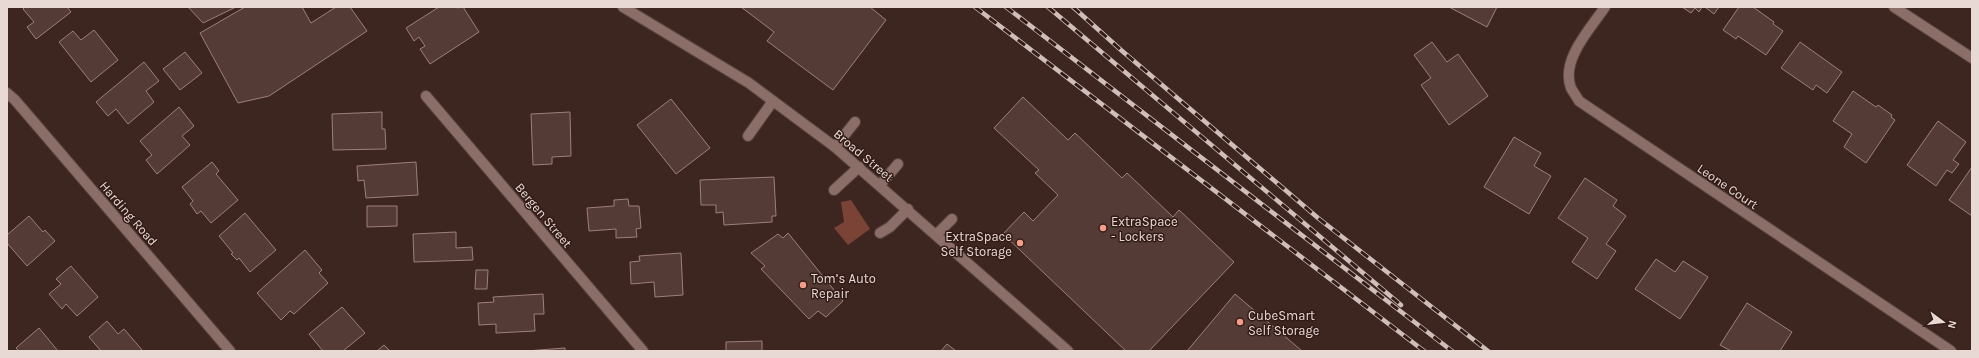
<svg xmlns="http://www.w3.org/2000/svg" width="1979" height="358" font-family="Karla,sans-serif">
<rect width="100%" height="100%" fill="#3e2620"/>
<polygon fill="#7a4336" points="851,200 870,229 848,245 834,228 844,222 841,202"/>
<g fill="#553b35" stroke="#9d8079">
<polygon points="25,7 67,7 71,12 36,39 27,27 34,22 23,9"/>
<polygon points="188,7 236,7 203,23"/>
<polygon points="245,7 302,7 311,23 336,7 350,7 367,31 269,96 238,103 200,33"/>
<polygon points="439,7 456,7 457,8 463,7 479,32 430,64 420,49 425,46 419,37 414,41 406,28"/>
<polygon points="741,7 870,7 886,20 833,90 767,41 774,32"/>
<polygon points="1449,7 1497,7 1487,27"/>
<polygon points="1682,7 1702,7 1699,12 1695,8 1691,13"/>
<polygon points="1705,7 1719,7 1714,14"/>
<polygon points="1739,7 1753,7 1774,22 1773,24 1783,31 1766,55 1738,36 1736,39 1723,30"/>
<polygon points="94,30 118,60 91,82 59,42 73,31 81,40"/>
<polygon points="1432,42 1447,62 1458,54 1488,96 1449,125 1421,85 1431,78 1414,55"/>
<polygon points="1800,42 1842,72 1827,93 1816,85 1813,90 1781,68"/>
<polygon points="185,52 202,73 180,90 163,69"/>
<polygon points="144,62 159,81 146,91 154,102 128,124 116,109 108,116 96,102"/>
<polygon points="1853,91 1876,107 1878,105 1892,115 1891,117 1895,120 1866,163 1844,147 1852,134 1833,121"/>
<polygon points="1023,97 1068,140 1075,133 1122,178 1127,173 1173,217 1179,210 1234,262 1149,351 1126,351 1003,234 1024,212 1033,221 1058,195 1035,173 1039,170 994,128"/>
<polygon points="671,99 710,148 676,174 637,125"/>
<polygon points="179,107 194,126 182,136 190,145 157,174 146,160 152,155 140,141"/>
<polygon points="382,112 382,129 385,129 386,149 333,150 332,114"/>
<polygon points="570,112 571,156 552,157 552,164 533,165 531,114"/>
<polygon points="1938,121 1966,142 1953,160 1959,164 1952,173 1947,170 1936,186 1907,165"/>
<polygon points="1514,137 1541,153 1534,166 1551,176 1529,214 1484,187"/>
<polygon points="212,162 219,171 216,174 238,200 211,223 201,211 197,214 190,204 193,201 182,187"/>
<polygon points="416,162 418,195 366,198 364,180 358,181 357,166"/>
<polygon points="1972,167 1972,216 1949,200"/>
<polygon points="774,177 776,216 772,216 772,222 724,225 723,212 716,213 716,205 701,205 700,180"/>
<polygon points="1585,178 1617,200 1613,206 1626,216 1606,244 1616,251 1597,279 1572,262 1588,238 1558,218"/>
<polygon points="628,199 629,206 639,206 641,228 636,229 637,237 616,238 616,229 589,231 587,208 614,206 614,200"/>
<polygon points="367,206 397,206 397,226 367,227"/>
<polygon points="245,213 276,250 250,272 239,258 237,260 231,254 233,253 219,236"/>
<polygon points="29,216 43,232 45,230 55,241 27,266 7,243 7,235"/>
<polygon points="456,232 456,248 472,247 473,260 414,262 413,234"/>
<polygon points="788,233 843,301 826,317 818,311 809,319 761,269 765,266 751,253 778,234 783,238"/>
<polygon points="305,250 322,270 319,273 328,283 294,314 290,311 281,320 257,293"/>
<polygon points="681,253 683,295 655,297 654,282 631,284 630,262 640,261 639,256"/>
<polygon points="1656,259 1675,272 1683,261 1708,277 1680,319 1635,289"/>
<polygon points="71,266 98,297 77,316 66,304 62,309 49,294 61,284 56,279"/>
<polygon points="476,270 488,270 487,289 475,289"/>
<polygon points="543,294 544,314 534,314 535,331 496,333 496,324 479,325 478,303 494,302 493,297"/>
<polygon points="1235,294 1302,351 1187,351"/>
<polygon points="1747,303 1792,332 1780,351 1731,351 1720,345"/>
<polygon points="342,307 365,333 343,351 323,351 309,334"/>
<polygon points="107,321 118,334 124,329 143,351 101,351 89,337"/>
<polygon points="39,328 58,351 19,351 16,348"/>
<polygon points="762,341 762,351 726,351 726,342"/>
<polygon points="947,344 956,351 941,351"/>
<polygon points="384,345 390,351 377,351"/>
<polygon points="565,348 565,351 526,351"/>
</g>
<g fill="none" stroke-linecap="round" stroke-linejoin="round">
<defs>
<g id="minor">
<polyline points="623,7 749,83 835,147 1068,351"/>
<path d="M1605,7c-14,21 -45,53 -34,81 2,4 6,9 8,13l372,250"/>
<polyline points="1894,7 1972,58"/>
<polyline points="7,93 15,100 230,351"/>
<polyline points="426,96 643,351"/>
<polyline points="748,136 773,101"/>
<polyline points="835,147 855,122"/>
<polyline points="880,185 898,164"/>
<polyline points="834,190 859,167"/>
<polyline points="880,233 890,227 908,209"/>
<polyline points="936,235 952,219"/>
</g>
</defs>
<use href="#minor" stroke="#57433e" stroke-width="12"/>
<use href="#minor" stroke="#8a6e67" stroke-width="10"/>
<defs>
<g id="rail">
<polyline points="975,7 1424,351"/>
<polyline points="1006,7 1452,351"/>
<polyline points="1048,7 1401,305"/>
<polyline points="1073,7 1121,50 1318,218 1488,351"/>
</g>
</defs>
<use href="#rail" stroke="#cfbeb9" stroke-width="4.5"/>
<use href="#rail" stroke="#331c17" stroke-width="3" stroke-dasharray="9" stroke-linecap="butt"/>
</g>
<g fill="#f49e89" stroke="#331c17" stroke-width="1.5">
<circle cx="1103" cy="228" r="4"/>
<circle cx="1020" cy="243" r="4"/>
<circle cx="803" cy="285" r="4"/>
<circle cx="1240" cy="322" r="4"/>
</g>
<g text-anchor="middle" stroke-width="3" stroke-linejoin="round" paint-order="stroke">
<g font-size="13" fill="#e9d9d5" stroke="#331c17">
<text transform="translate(864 155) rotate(40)" y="5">Broad Street</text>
<text transform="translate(1728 186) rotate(34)" y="5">Leone Court</text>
<text transform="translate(129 213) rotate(49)" y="5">Harding Road</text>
<text transform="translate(544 215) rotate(50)" y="5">Bergen Street</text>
</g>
<g font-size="13" fill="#e9d9d5" stroke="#331c17" text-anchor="start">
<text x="1111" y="226">ExtraSpace<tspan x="1111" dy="15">- Lockers</tspan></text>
<text x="1012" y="241" text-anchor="end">ExtraSpace<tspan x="1012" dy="15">Self Storage</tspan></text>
<text x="811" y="283">Tom’s Auto<tspan x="811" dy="15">Repair</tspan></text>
<text x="1248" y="320">CubeSmart<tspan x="1248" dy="15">Self Storage</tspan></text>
</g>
</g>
<rect width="1979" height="358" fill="none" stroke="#e9d9d5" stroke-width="16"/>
<g transform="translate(1943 322) rotate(105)" stroke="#331c17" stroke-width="3" paint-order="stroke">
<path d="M0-3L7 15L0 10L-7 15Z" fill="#e9d9d5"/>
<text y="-6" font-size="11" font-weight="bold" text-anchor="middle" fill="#e9d9d5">N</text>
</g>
</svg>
